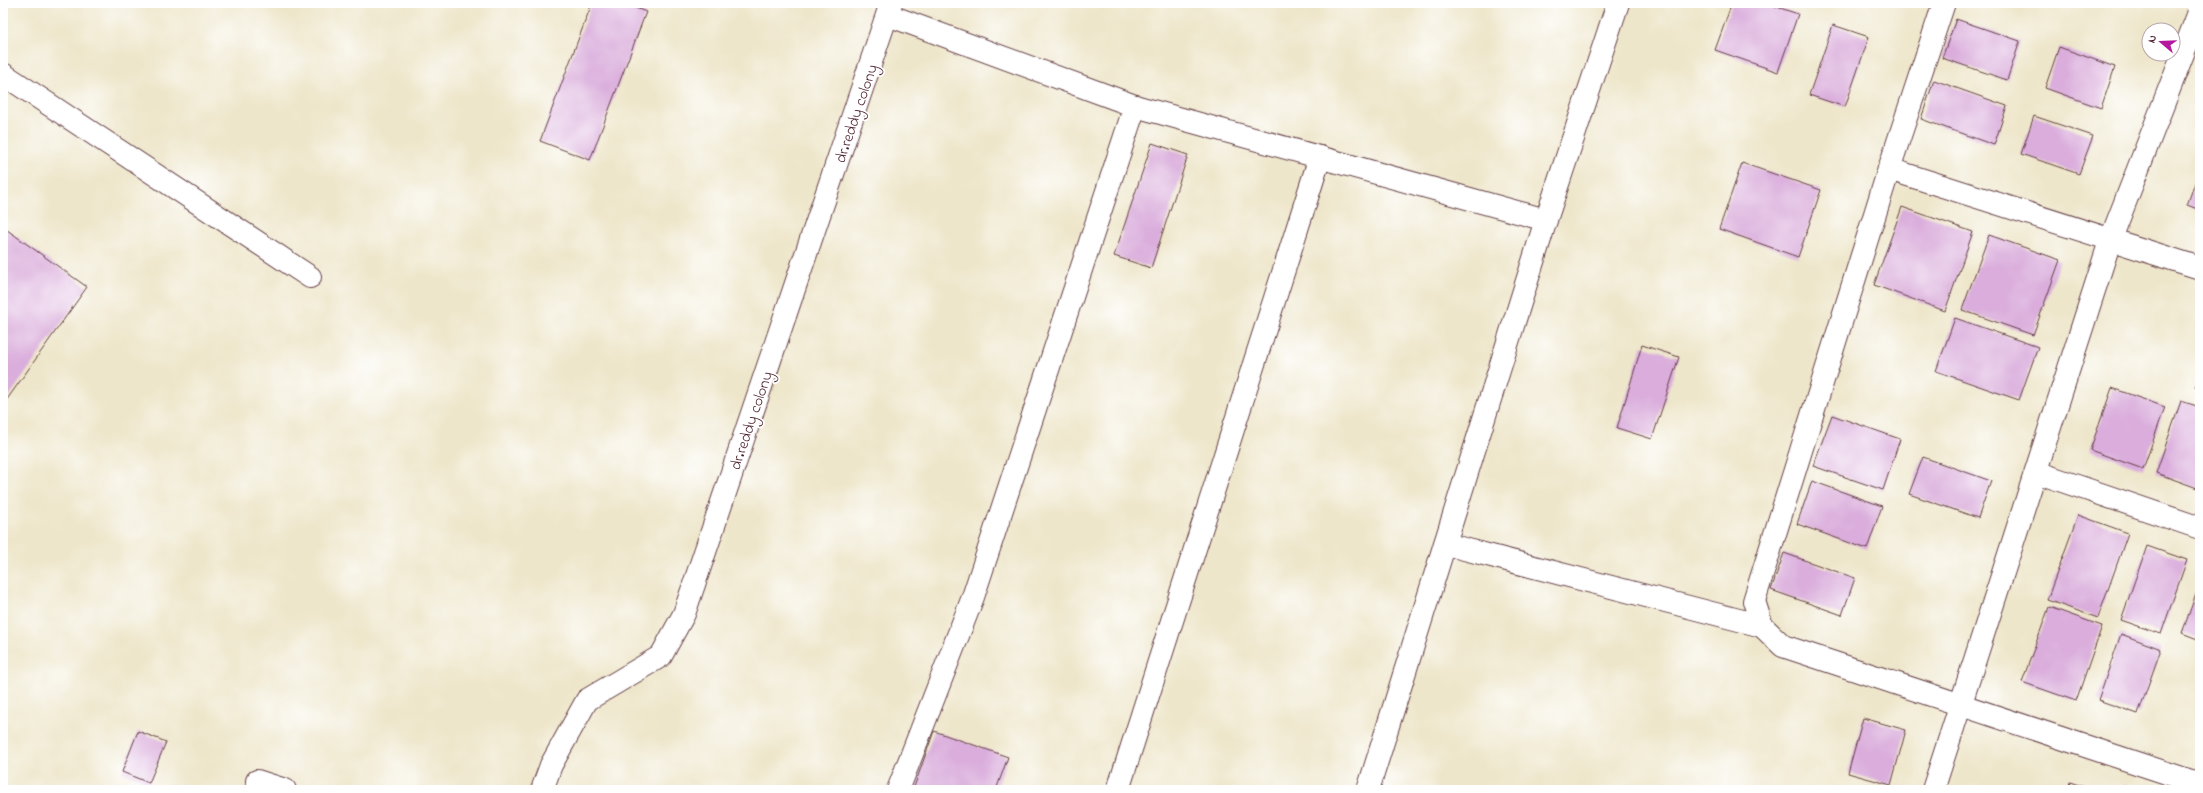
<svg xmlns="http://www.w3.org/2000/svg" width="2203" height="793" font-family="'Indie Flower',sans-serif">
<rect width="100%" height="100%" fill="#fff"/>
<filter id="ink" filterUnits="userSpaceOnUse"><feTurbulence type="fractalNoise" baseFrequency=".025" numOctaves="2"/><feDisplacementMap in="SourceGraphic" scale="8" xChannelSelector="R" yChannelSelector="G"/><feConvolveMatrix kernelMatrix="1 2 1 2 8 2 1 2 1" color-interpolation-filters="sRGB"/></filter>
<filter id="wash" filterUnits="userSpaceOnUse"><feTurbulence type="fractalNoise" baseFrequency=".012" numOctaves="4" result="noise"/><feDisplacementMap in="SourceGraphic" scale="16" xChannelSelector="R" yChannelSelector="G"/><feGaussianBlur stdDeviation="0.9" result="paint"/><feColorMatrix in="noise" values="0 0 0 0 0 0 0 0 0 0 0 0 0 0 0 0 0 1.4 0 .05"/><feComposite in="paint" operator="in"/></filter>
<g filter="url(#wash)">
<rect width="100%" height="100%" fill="#eee6ca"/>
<g id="blocks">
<g fill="#daaddc">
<polygon points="592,3 623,3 646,12 590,160 540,141"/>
<polygon points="1732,3 1765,3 1798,14 1778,72 1715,50"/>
<polygon points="1956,19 2020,41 2007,80 1942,58"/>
<polygon points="1833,25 1869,37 1845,107 1809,95"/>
<polygon points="2059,47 2115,67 2101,108 2045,88"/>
<polygon points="1934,80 2007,106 1994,145 1921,119"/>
<polygon points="2034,116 2093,136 2079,174 2021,154"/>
<polygon points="1152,143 1188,155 1151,268 1114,256"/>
<polygon points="1742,163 1821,190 1798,257 1719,229"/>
<polygon points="2200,169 2200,210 2187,205"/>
<polygon points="1902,207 1973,232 1945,311 1874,285"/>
<polygon points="3,227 87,287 3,405"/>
<polygon points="1989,235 2060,260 2033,335 1962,310"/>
<polygon points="1955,318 2038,347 2019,400 1936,371"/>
<polygon points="1642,345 1679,357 1652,439 1617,428"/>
<polygon points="2200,374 2200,388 2195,387"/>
<polygon points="2112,388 2165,407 2143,469 2090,450"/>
<polygon points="2181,401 2200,407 2200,489 2156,473"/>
<polygon points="1832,415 1900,439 1883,490 1813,466"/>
<polygon points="1923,457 1991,481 1978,518 1909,494"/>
<polygon points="1812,481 1882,506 1867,549 1797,524"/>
<polygon points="2078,515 2128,533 2098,618 2047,600"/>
<polygon points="2147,546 2187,560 2161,634 2121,620"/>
<polygon points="1784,553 1855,578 1842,615 1771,590"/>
<polygon points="2200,583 2200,640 2182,633"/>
<polygon points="2049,607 2102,626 2076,701 2022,682"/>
<polygon points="2121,634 2161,649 2138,714 2098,700"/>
<polygon points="1863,718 1906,730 1891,785 1848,773"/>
<polygon points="138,731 166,742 149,783 122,772"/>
<polygon points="934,731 1008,757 996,790 913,790"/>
<polygon points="2070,782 2093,790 2067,790"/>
<polygon points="2124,785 2138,790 2122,790"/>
</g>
</g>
</g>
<g filter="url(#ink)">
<use href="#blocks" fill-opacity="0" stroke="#633d43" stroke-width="1"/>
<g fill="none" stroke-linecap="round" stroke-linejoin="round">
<defs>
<g id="minor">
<polyline points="1944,3 1889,169 1754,601 1762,626 1783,646 2200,784"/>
<polyline points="888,15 1135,106 1546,220"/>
<polyline points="3,74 310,277"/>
<polyline points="1889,169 2200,268"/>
<polyline points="2036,472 2200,528"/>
<polyline points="1445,544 1762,626"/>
<polyline points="257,781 285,790"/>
<polyline points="542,790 551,765 587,700 661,656 684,614 891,3"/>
<polyline points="898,790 973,597 1135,106"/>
<polyline points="1118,790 1320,157"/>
<polyline points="1368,790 1546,220 1618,3"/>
<polyline points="1933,790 2110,241 2198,15 2200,4"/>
</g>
</defs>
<use href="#minor" stroke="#633d43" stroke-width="24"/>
<use href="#minor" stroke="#fff" stroke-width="22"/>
</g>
</g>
<g text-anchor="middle" stroke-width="3.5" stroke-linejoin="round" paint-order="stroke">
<g font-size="16" fill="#4a1f2b" stroke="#fff">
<text transform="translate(855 113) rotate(-71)" y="6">dr.reddy colony</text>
<text transform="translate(750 420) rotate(-71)" y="6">dr.reddy colony</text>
</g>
</g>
<rect width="2203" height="793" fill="none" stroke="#fff" stroke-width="16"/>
<g transform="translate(2161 42) rotate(289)"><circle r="19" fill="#ffffff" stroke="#b7a5aa"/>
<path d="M0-3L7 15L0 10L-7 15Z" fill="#b5179e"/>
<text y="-6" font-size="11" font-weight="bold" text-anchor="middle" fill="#4a1f2b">N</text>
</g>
</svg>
